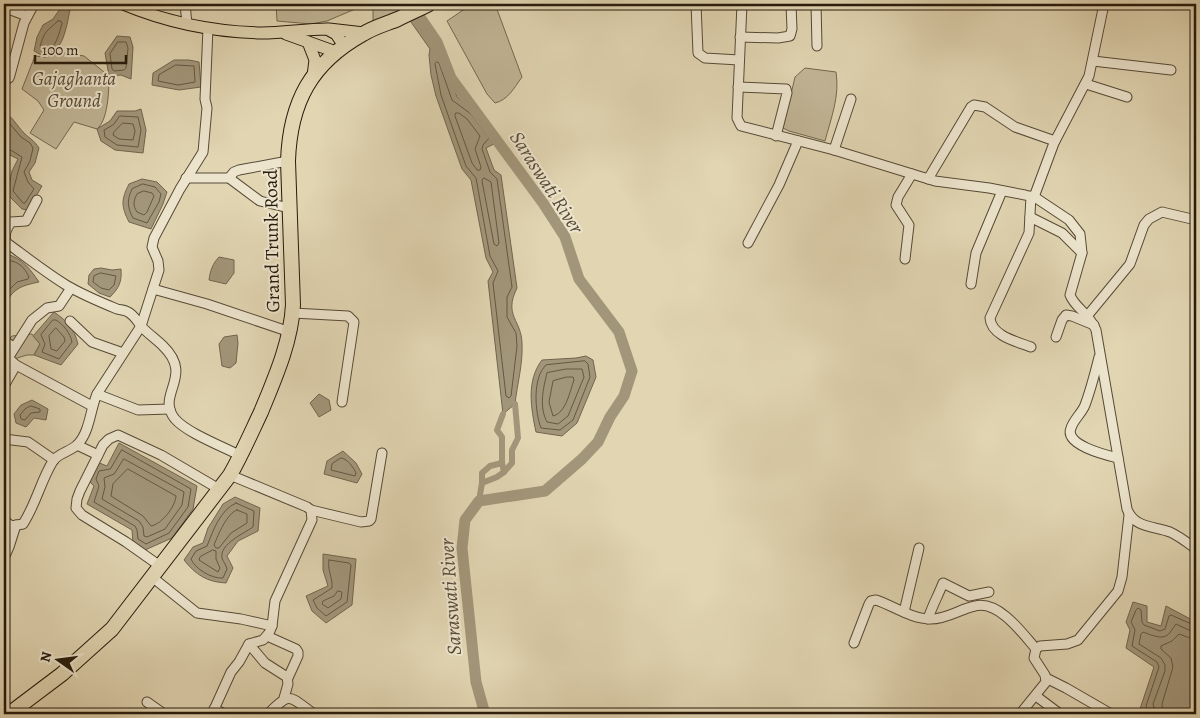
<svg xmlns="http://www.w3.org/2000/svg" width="1200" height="718" font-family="Alegreya,serif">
<rect width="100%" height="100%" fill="#e1d5b2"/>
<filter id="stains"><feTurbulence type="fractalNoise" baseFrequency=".004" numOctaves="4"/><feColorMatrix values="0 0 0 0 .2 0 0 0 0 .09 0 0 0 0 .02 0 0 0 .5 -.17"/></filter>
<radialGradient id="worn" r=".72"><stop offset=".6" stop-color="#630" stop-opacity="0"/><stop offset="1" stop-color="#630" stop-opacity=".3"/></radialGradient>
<g fill="#c1b596" stroke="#746851">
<polygon points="276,4 367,4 327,21 311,24 277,21"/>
<polygon points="373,4 406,4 406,10 373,22"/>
<path d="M472,4h23l27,73c-8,11 -14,23 -27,26l-8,-9 -40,-73z"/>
<path d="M66,53l18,3 25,20c0,15 -1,44 -12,53l-23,-7 -18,27 -26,-16 14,-23 -6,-9 -16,-12 13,-33 10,1z"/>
<path d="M805,68l31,4c4,24 -5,46 -11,69l-36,-10 -6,-3 12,-51z"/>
<polygon points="32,334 40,344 34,355 27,355 4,362 4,344 12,336"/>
</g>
<g fill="#a2967a" stroke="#71654e">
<path d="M62,6h4l4,4c-4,18 -6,40 -25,47l-11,-6 3,-14 6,-12 10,-6z"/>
<path d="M417,13l20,29 20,55 18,14 23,31 -12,6 8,22 7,5 16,113c-14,28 5,32 5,56 1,20 -5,41 -7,60l-12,10 -15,-133 5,-9 -7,-14 -15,-78 -9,-11 -26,-73 -5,-21 -2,-20 1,-6 -19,-27 -1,-5z"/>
<polygon points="117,36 130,37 133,47 131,79 121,75 109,76 105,53"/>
<polygon points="174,60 189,60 199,62 201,87 179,90 152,85 153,73"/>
<polygon points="141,109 146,130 143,153 115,150 101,141 97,129 110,121 117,111 135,111"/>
<path d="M4,112c9,5 13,14 20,21 6,6 10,7 15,15l-4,15 -6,9 3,8 10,6 -14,24 -6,-1 -15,-15 5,-23 6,-12 -14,-7z"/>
<path d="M142,179l15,3 10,10 -4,12 -12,25 -22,-7c-8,-16 -8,-22 0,-38z"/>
<path d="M7,254c16,5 23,15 32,28 -19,4 -28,7 -35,27v-49z"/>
<path d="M219,257l15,3v13l-8,11 -17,-4c1,-9 4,-17 10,-23z"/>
<path d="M101,268l11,2 9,-1c1,13 -2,19 -11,28l-11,-4 -11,-9 1,-9 5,-6z"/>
<path d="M54,312c13,9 20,16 24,32l-17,21 -27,-10 6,-11 -7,-8z"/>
<polygon points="237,335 238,343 236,363 230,368 222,366 219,344 224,337"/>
<path d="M586,356l7,4 3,17 -19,46 -15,13 -26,-4c-5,-24 -10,-51 6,-72l34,-2z"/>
<polygon points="319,394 329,400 331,410 319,417 310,403"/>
<polygon points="32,400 48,409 46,420 34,418 26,427 16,423 14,414 21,405"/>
<polygon points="119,443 197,486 193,509 172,538 145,550 133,543 132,530 87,504 94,486 89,481 97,462 107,466"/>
<polygon points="343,451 356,463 362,474 357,483 324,474 327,461"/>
<path d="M235,497l25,11 -2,23 -20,10 -11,15 6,12 -7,15c-19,-1 -30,-8 -42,-23l9,-13 10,-4 5,-15 15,-24z"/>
<polygon points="323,554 356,559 352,605 326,623 312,611 306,596 328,586 323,570"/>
<polygon points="1133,602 1147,606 1147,622 1161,626 1166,606 1196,622 1196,714 1147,714 1140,709 1154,667 1126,648 1130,630 1126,622"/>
</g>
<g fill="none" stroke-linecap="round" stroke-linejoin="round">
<g stroke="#645843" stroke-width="1">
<path d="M58,21h3l1,2c-2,9 -10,38 -22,24 4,-16 7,-16 18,-26z"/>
<polygon points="118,42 126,42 128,48 126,68 124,70 114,71 112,69 110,54"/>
<polygon points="437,62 439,63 452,100 471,114 489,138 483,145 482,149 490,172 497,179 512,287 507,297 507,317 516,333 517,346 511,396 509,398 506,396 493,283 498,271 490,256 476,178 466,166 441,95 435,64"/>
<polygon points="176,65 194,66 195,82 178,85 158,81 159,75"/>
<polygon points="456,113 459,113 467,119 480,136 475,149 481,167 480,170 477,170 472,163 455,116"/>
<polygon points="120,116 138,117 141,130 138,147 117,145 105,137 104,130 113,125"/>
<polyline points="4,117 21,137 30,143 33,148 30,161 24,172 28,182 34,189 25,203 23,203 13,191 22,157 9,149 4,148"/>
<polygon points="123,123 133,124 135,131 133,140 119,139 113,135 114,132"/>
<polygon points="484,178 491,182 499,243 497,246 494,244 482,181"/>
<path d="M143,184l12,3 6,7 -2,8 -12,21 -14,-5c-6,-11 -6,-18 -1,-29z"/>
<path d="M144,191l8,2 2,3 -7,16 -3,3 -7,-3c-4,-6 -4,-11 0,-18z"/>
<path d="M4,261c12,-2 20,5 25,16l-1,2 -11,3 -13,13"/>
<polygon points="101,273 116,276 114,285 109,290 101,288 93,282 94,276"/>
<path d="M53,320h3c8,5 14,13 16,22l-13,17 -17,-7 3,-8 -4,-9z"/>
<polygon points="56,328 64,337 65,341 57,351 51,349 49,336"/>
<path d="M585,361l3,3 2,13 -17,43 -13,10 -19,-2c-6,-16 -9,-50 5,-63z"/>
<path d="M566,369h16l2,8 -16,39 -10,8 -11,-2c-8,-15 -4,-33 0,-49z"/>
<path d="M567,377h6l1,3c-4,11 -8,33 -21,36l-4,-14 4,-21z"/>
<polygon points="31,406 40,409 40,412 31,413 25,420 21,419 20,415 25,409"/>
<polygon points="122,450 191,489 188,507 169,533 146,544 138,539 137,530 135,526 94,502 99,486 96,479 99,471 110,469"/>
<path d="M341,458c7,1 12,9 15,15l-1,3 -24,-6 1,-6z"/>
<polygon points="124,459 184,492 182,505 165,529 147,537 144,536 143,527 139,521 102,499 105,487 104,478 114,474"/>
<path d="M128,469l48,27c-1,11 -14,28 -25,30l-8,-10 -32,-20 2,-12z"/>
<path d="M236,503l18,8 -1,16c-8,6 -34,17 -31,31 1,3 4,7 5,11l-4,9c-11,1 -28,-9 -32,-19l5,-8 11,-5c6,-15 13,-36 29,-43z"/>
<path d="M237,510l10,4v9l-16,10 -12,15h-3l-2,-3c4,-10 13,-32 23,-35z"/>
<polygon points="213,550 216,551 216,559 220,568 218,572 199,560 200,557"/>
<path d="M329,560l20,3 2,2 -4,37 -21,14 -9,-8 -4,-8 19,-12c1,-10 -5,-18 -3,-28z"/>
<polygon points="338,591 342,592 341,599 328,608 322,604 323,601 334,596"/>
<polyline points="1149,714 1146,706 1159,667 1157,662 1132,646 1135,630 1131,622 1136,610 1138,608 1141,610 1142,622 1144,625 1160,631 1165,629 1169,616 1171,615 1196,626"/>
<path d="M1156,714l-3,-10 12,-33v-6l-4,-7 -22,-14 2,-10 2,-2c9,3 22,10 28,-1 2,-2 3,-5 5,-7l15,7 5,1"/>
<polyline points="1163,714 1162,704 1173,667 1171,658 1161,649 1161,646 1172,641 1179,634 1196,640"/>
</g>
<g stroke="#a2967a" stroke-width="6">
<polyline points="503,414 497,430 502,437 502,463 504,472"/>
<polyline points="482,483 482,473 490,466 502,463"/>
<polyline points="479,501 482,483 497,477 504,472 512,463 512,450 518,438 515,404"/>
</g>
<polyline stroke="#a2967a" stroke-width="11" points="411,4 437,42 451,78 543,203 565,237 579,279 619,332 632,371 624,396 610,417 598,442 582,459 545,491 479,501 465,520 462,548 476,682 485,714"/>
<defs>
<g id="minor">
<polyline points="185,4 187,24"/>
<polyline points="696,4 698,53 705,58 739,60"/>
<path d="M742,4l-5,114 4,8 93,24 101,31 54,7 36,7 11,3 33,22 11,14 2,19 -12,42c5,13 19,18 26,35l31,179c7,19 27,17 43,23 9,4 18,11 26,17"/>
<polyline points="816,4 817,46"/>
<polyline points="4,5 11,10 27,16"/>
<polyline points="740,37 778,38 790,36 792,29 791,4"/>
<polyline points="1093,61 1171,70"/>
<polyline points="4,81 9,78 10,75 24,23 34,4"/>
<polyline points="1086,84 1127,97"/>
<polyline points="738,87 786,89 787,93 776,136"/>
<polyline points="834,150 851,99"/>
<polyline points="186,178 229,178 260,201 289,208"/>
<polyline points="229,178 234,172 239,170 288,161"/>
<polyline points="928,179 971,107 974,105 985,107 1015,127 1055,141"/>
<path d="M1031,196l-2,37 -39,85c1,18 28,24 41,29"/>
<polyline points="1034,197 1054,143 1089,76 1104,4"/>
<path d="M37,200l-11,21 -15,1c-4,6 -9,14 -4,21 19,14 38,29 59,42 15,9 34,17 51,24 4,1 8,1 11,3 6,3 9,9 13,14 6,7 15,13 22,20 32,31 -8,48 12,73 12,14 49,28 66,37"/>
<polyline points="1030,217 1062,233 1082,253"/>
<polyline points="748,243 779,185 798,141"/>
<polyline points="905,259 909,225 896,205 898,197 912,174"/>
<polyline points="971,284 976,253 1002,191"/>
<polyline points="153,289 207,304 290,332"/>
<polyline points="293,313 348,316 354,322 342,402"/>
<polyline points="1088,315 1130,264 1144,225 1149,219 1162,212 1196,220"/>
<polyline points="70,321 92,342 123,353"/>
<polyline points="1056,337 1062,320 1066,315 1072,316 1094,325"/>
<polyline points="4,341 14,347"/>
<polyline points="4,354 16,365 92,406"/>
<path d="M1099,357c-4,16 -8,32 -14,48 -3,8 -11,14 -14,23 -7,17 35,27 47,30"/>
<polyline points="8,358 32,320 47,308 59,306 71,288"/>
<polyline points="4,386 16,365"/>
<polyline points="97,394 138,410 170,409"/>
<polyline points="4,439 28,442 54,460"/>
<polyline points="77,445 98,455"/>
<polyline points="311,510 361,522 369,521 371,519 382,453"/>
<path d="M4,520l7,6 12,-2c13,-20 18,-44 30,-63 5,-8 19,-10 25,-17 12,-13 12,-34 19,-50l44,-68 18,-56 -1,-9 -6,-14 2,-9 26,-49 23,-37 4,-44 -2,-9 3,-71"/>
<polyline points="4,558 9,547 16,525"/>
<polyline points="160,566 126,542 82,515 76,508 77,499 80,491 103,445 109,439 118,435 161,455 219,489"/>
<polyline points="152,577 197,613 241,619 272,626"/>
<polyline points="904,612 919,548"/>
<path d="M928,619c4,-13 10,-23 15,-36l26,13 20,-4"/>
<polyline points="267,636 296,649 298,652 298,656 288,678"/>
<path d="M854,643l15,-39 2,-3 5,-1c18,6 35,19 55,19 16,0 29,-10 44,-13 24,-6 48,28 61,43"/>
<polyline points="249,644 265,663 287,677 288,684 284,698"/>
<polyline points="1046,678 1066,688 1111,714"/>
<polyline points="1036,696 1060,714"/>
<polyline points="147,702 164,714"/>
<polyline points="214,709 225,714"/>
<polyline points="212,714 231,672 239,662 249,644 263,640 269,633 272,626 275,601 312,520 311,510 307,507 230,475"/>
<path d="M268,714c23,-23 21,-18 46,0"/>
<polyline points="1020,714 1046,682 1045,675 1034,658 1036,649 1040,646 1067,644 1078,640 1118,591 1122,577 1129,515"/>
</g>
<g id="major">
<path d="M123,4c43,18 92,28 139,29 22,0 43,-4 65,-4l9,5 8,12"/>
<polyline points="329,29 364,33"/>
<polyline points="286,34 336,52"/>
<polyline points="308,42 315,60 313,76"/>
</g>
<path id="highway" d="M9,714l53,-40 50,-45 118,-154c12,-21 21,-42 31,-63 14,-34 30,-70 32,-107l-5,-144c2,-59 23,-98 75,-127 11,-7 23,-10 35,-15 10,-5 21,-10 31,-15"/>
</defs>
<use href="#minor" stroke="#564a36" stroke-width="11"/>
<use href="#major" stroke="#271b0c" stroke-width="13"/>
<use href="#highway" stroke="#271b0c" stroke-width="16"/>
<use href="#minor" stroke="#ece4cd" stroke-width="9"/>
<use href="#major" stroke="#e1d5b2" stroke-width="11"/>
<use href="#highway" stroke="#e1d5b2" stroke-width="14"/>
</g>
<g text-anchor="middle" stroke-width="4" stroke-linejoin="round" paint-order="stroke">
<g font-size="19" font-style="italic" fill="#554935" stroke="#ece4cd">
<text x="74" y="85">Gajaghanta<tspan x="74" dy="22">Ground</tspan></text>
</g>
<g font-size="19" fill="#271b0c" stroke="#ece4cd">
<text transform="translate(271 241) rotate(-91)" y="7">Grand Trunk Road</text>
</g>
<g font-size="20" font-style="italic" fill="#584c38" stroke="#ece4cd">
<text transform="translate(547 182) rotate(57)" y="7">Saraswati River</text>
<text transform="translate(450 597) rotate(-94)" y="7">Saraswati River</text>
</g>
</g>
<rect width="1200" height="718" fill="none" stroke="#e1d5b2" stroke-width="20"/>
<rect x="5" y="5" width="1190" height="708" fill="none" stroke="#271b0c" stroke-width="2.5"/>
<rect x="10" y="10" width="1180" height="698" fill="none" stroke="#271b0c"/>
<g transform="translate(58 660) rotate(284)" stroke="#ece4cd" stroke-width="4" paint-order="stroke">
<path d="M0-4L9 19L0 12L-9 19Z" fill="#271b0c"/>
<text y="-8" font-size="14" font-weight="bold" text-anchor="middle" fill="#271b0c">N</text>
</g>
<path d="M35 55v8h91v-8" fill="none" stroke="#271b0c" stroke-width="2.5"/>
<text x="42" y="55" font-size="15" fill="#271b0c" stroke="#ece4cd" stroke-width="4" paint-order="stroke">100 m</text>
<rect width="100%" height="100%" filter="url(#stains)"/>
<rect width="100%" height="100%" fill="url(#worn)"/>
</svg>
